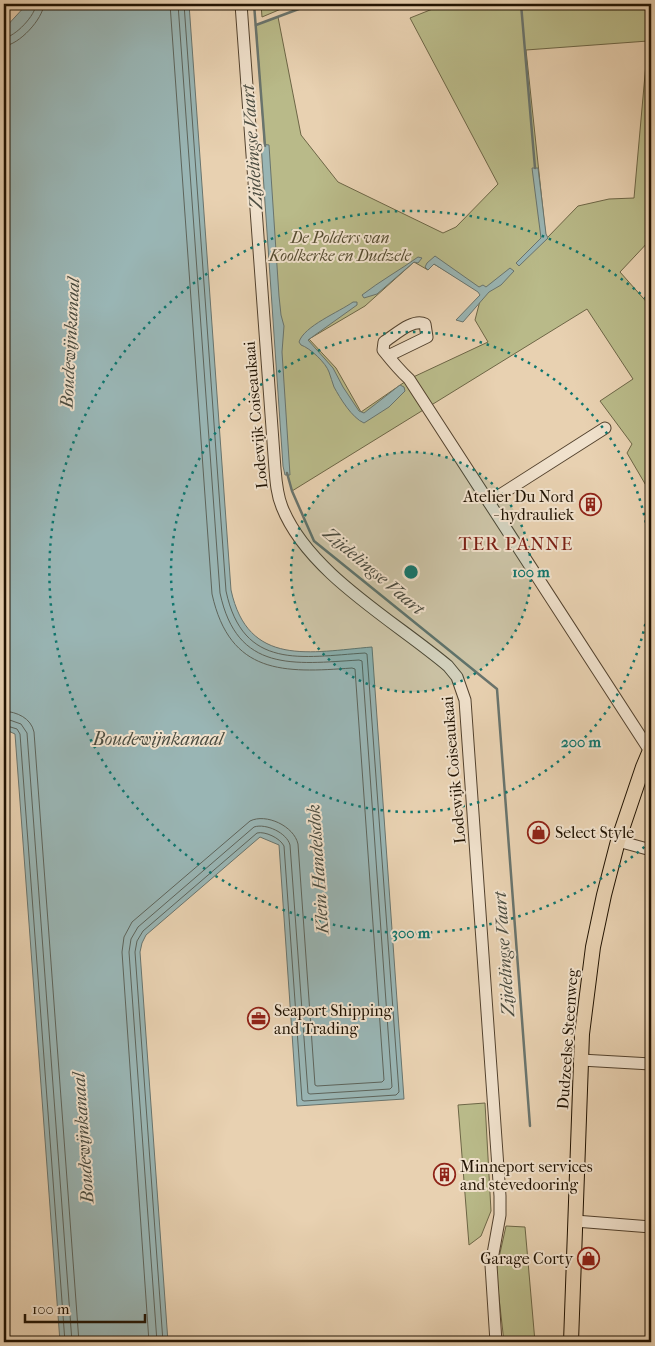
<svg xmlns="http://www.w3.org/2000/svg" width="655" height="1346" font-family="'IM FELL French Canon',serif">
<rect width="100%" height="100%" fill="#e8d1b1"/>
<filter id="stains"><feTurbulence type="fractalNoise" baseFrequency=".004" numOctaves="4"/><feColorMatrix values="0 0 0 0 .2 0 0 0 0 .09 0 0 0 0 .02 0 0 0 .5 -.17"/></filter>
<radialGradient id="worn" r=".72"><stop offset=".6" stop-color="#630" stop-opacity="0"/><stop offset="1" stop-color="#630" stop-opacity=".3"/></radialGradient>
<g fill="#b9ba89" stroke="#6d6646" fill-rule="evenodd">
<polygon points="261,4 293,4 262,17"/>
<path d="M445,4h206v235l-31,33 31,35v187l-24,-41 5,-9 -32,-43 33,-22 -46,-70 -295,182 -4,-15 -32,-451 22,-8 23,118 37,47 105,51 13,-6 42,-43 -88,-166zM648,41l-14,157 -25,1 -31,7 -32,33 -20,-189zM414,262l14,8 6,-6 48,29 -7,27 13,22 -79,37 -48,33 -25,-44 -27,-29 56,-33z"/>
<polygon points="485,1103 491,1211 481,1236 469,1245 458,1105"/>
<polygon points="506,1226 525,1227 535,1342 504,1342 496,1271"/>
</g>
<g fill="#99b5b4" stroke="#69746d">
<path d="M27,4h162l42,586c17,78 80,62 141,57l32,452 -107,7 -18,-261 -19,-8 -114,98 -4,8 -2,9 28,390h-108l-45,-608 -11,-5v-700z"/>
<polygon points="261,144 269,145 279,296 281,315 284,326 282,352 290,475 285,475 283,466"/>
<polygon points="532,168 538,168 546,234 548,238 519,266 516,263 541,238"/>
<polygon points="435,256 479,287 483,285 486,287 510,268 514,271 501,285 489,292 463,322 456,320 480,295 478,292 434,264 428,270 425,267 427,263"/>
<path d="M418,257l4,1 -4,5 -4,-1 -37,32 -13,4 -2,-3c18,-14 38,-25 56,-38z"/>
<path d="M353,302h4v3l-49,35 25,28 10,19 16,24 5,2 36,-28 4,2 1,4 -16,16 -25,16c-12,-5 -24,-25 -30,-36 -2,-5 -3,-10 -5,-15 -3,-9 -19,-24 -28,-27l-2,-3c5,-16 40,-30 54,-40z"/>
</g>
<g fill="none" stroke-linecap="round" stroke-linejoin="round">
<g stroke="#5d645b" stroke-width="1">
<path d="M4,38c11,-1 32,-23 32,-34"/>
<path d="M4,46c15,-1 39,-27 40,-42"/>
<path d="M4,711c13,1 27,7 30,21l45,610"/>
<polyline points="4,718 21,724 27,733 72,1342"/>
<polyline points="4,725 17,729 20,734 65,1342"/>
<path d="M149,1342l-27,-390 2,-15 8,-15 118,-101c16,-8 44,5 48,23l17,241 2,1 65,-4 2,-2 -29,-411 -3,-1c-68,5 -122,7 -140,-74l-42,-590"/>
<path d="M157,1342l-28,-390 2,-13 7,-12 116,-100c12,-4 33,6 36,18l18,248 2,1 80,-5 2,-2 -30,-426 -3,-1c-65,4 -122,13 -139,-67l-42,-589"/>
<path d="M163,1342l-28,-390 2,-11 6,-10 114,-98c8,-2 23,5 27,13l18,254 2,1 92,-6 3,-3 -32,-438 -2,-1c-63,4 -122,18 -139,-62l-42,-587"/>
</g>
<g stroke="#69746d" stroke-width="2.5">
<polyline points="254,4 265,146"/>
<polyline points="525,4 521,4 535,168"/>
<polyline points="256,25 312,4"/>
<polyline points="287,473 292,491 314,541 497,689 530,1126"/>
</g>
<defs>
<g id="minor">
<path d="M241,4l34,465c1,13 2,26 7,38 26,66 113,114 166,159l9,11 8,23 35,496v19l-9,50 5,77"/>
<path d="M388,356l39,-19 -2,-13c-12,-6 -30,11 -41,18l-1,8c8,10 16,20 26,29l241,372"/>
<polyline points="489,502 605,428"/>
<polyline points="618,841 651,850"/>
<polyline points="581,1060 651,1064"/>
<polyline points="575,1221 651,1227"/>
</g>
<polyline id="major" points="571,1342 582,1034 593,947 604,895 618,841 643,767 651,748"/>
</defs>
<use href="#minor" stroke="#53422e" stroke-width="13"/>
<use href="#major" stroke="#211302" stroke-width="16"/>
<use href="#minor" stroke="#f0e1cc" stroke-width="11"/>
<use href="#major" stroke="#e8d1b1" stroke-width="14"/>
</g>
<circle cx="411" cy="572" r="120" fill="#0f766e" fill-opacity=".12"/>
<g fill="none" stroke="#0f766e" stroke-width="2.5" stroke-dasharray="2.5 5">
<circle cx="411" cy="572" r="120"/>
<circle cx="411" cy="572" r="240"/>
<path d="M650 842A361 361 0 1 1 650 302"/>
</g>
<defs>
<symbol id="building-ring" viewBox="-11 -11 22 22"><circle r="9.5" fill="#f0e1cc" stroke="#8f2418" stroke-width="1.5"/><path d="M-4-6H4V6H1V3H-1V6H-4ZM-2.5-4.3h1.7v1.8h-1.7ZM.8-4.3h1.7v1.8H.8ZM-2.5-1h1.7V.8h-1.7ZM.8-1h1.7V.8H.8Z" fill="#8f2418"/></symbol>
<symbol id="shop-ring" viewBox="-11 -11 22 22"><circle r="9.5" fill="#f0e1cc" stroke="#8f2418" stroke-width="1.5"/><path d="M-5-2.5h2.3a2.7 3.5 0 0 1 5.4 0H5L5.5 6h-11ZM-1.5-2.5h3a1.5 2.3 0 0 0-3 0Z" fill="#8f2418"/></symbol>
<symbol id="office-ring" viewBox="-11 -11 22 22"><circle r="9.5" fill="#f0e1cc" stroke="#8f2418" stroke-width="1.5"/><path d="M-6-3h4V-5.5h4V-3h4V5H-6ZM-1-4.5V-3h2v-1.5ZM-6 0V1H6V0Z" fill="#8f2418"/></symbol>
</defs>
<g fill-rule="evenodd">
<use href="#building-ring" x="578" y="492" width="25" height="25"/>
<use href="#shop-ring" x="526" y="820" width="25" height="25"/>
<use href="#office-ring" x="246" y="1006" width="25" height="25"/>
<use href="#building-ring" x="432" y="1162" width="25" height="25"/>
<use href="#shop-ring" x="576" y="1246" width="25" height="25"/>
</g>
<g text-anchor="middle" stroke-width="4" stroke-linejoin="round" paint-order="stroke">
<g font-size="16" font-style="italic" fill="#564d31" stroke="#f0e1cc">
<text x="340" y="243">De Polders van<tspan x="340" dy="18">Koolkerke en Dudzele</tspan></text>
</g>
<g font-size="16" fill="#211302" stroke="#f0e1cc">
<text transform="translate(255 415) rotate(-95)" y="6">Lodewijk Coiseaukaai</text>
<text transform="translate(453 770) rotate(-95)" y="6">Lodewijk Coiseaukaai</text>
<text transform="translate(567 1039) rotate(-86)" y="6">Dudzeelse Steenweg</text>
</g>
<g font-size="16" fill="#211302" stroke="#f0e1cc" text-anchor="start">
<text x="574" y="502" text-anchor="end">Atelier Du Nord<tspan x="574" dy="18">- hydrauliek</tspan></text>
<text x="555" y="838">Select Style</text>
<text x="274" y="1016">Seaport Shipping<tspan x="274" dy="18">and Trading</tspan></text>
<text x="460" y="1172">Minneport services<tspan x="460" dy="18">and stevedooring</tspan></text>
<text x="573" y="1264" text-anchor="end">Garage Corty</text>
</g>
<g font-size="18" font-style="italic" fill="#4b4c40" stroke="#f0e1cc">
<text transform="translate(252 147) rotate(-94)" y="6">Zijdelingse Vaart</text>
<text transform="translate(70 343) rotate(-87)" y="6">Boudewijnkanaal</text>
<text transform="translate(374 571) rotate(40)" y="6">Zijdelingse Vaart</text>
<text x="158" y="745">Boudewijnkanaal</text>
<text transform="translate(318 869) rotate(-94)" y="6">Klein Handelsdok</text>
<text transform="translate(504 954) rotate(-94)" y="6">Zijdelingse Vaart</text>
<text transform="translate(83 1138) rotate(-94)" y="6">Boudewijnkanaal</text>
</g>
<g font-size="19" letter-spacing="1" fill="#7a1f14" stroke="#f0e1cc">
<text x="516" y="550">TER PANNE</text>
</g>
</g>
<circle cx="411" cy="572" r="8" fill="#0f766e" stroke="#f0e1cc" stroke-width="2.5"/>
<g font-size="15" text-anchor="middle" font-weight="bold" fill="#0f766e" stroke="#f0e1cc" stroke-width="4" stroke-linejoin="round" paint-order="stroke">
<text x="531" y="577">100 m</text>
<text x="581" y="747">200 m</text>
<text x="411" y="938">300 m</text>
</g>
<rect width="655" height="1346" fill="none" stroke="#e8d1b1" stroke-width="20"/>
<rect x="5" y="5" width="645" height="1336" fill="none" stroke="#211302" stroke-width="2.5"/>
<rect x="10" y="10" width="635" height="1326" fill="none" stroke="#211302"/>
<path d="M25 1314v8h120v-8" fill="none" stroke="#211302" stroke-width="2.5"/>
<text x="32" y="1314" font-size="15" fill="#211302" stroke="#f0e1cc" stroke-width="4" paint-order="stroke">100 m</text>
<rect width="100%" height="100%" filter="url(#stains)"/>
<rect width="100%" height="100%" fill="url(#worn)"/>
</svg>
